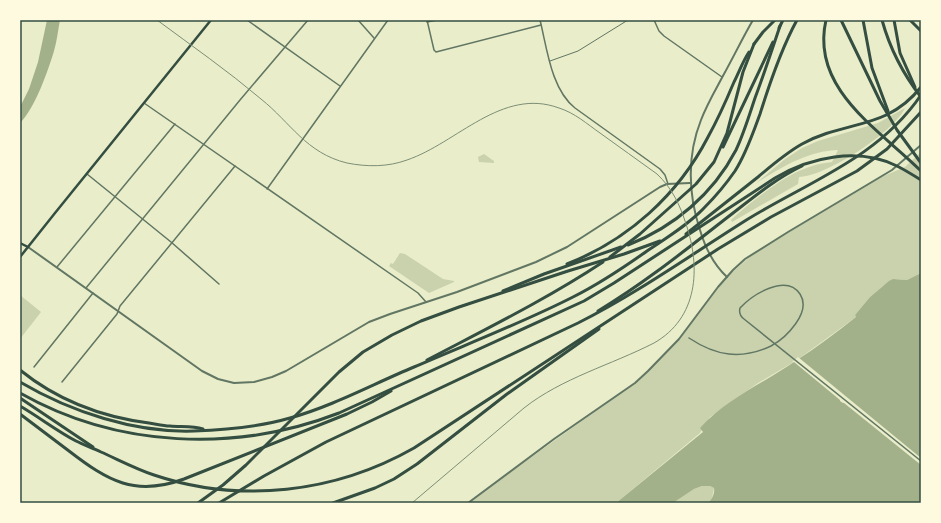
<svg xmlns="http://www.w3.org/2000/svg" width="941" height="523" font-family="'Exo 2',sans-serif">
<rect width="100%" height="100%" fill="#e9edc9"/>
<g fill="#cad2ad">
<path d="M905,108c-12,25 -78,68 -106,69l-1,7 -66,38 -1,-2c8,-8 17,-15 26,-22 24,-18 45,-33 75,-36l6,-12c-31,1 -58,18 -83,34l30,-25 17,-11 16,-7 60,-18z"/>
<polygon points="921,152 921,273 907,280 896,279 883,286 870,297 855,315 856,317 797,360 758,383 710,417 700,433 616,503 467,503 635,383 679,339 727,277 754,253 879,178 905,167"/>
<polygon points="484,154 494,161 494,163 479,162 478,157"/>
<polygon points="400,253 405,254 443,279 454,281 454,282 429,293 389,266 391,263 393,264"/>
<polygon points="20,295 41,312 20,339"/>
<polygon points="702,486 710,486 714,488 712,498 708,503 673,503 694,489"/>
</g>
<g fill="#a3b18a">
<path d="M47,20h13c-2,10 -3,21 -6,31 -6,20 -19,57 -34,72v-16l9,-18 9,-27z"/>
<path d="M921,273v230h-213c4,-4 7,-9 6,-15l-4,-2h-8l-8,3 -21,14h-57l87,-71 -3,-4c27,-30 64,-45 97,-68 20,-13 40,-28 59,-43l-1,-2 15,-18 19,-16 4,-2 14,1z"/>
</g>
<polygon fill="#e9edc9" points="798,357 921,458 921,465 844,403 843,403 840,401 840,400 794,362 792,362"/>
<g fill="none" stroke-linecap="round" stroke-linejoin="round">
<polyline stroke="#617663" stroke-width="1" points="550,61 578,51 628,20"/>
<path stroke="#617663" stroke-width="1.5" d="M689,338c27,18 52,22 82,8 15,-8 41,-34 29,-52 -14,-21 -48,1 -60,14 -1,4 0,8 4,11l177,142"/>
<g stroke="#617663" stroke-width="1.5">
<polyline points="247,20 340,86"/>
<polyline points="358,20 374,38"/>
<polyline points="427,20 434,50 436,52 541,25"/>
<path d="M540,20c7,28 11,69 35,88l85,61 5,6 3,9"/>
<polyline points="654,20 659,31 664,36 722,77"/>
<polyline points="427,22 437,20"/>
<polyline points="144,103 418,293 426,302"/>
<polyline points="87,174 171,242 219,284"/>
<polyline points="267,189 388,20"/>
<polyline points="57,267 175,124"/>
<polyline points="86,288 240,100 308,20"/>
<polyline points="34,367 93,293"/>
<polyline points="62,382 117,314 120,306 235,166"/>
</g>
<g stroke="#617663" stroke-width="2">
<polyline points="28,247 202,371 218,379 234,383 254,382 272,377 286,371 369,322 390,314 457,292 536,262 567,247 660,187 667,184 690,183"/>
<path d="M727,277c-13,-12 -22,-30 -27,-47 -12,-36 -13,-75 1,-110 6,-16 15,-31 23,-46 10,-18 19,-37 29,-54"/>
<polyline points="20,502 22,503"/>
<polyline points="468,503 554,439 635,383 648,371 679,339 718,287 733,270 745,259 788,232 892,170 921,145"/>
</g>
<g stroke="#344e41" stroke-width="2.5">
<polyline points="20,243 28,247"/>
<polyline points="20,257 55,213 211,20"/>
</g>
<g stroke="#344e41" stroke-width="3">
<path d="M826,20c-16,69 54,110 95,151"/>
<polyline points="841,20 880,101 897,130 921,163"/>
<polyline points="863,20 872,68 888,111"/>
<path d="M882,20c8,29 21,54 39,77"/>
<polyline points="894,20 900,53 915,87"/>
<polyline points="910,20 921,31"/>
<polyline points="779,28 783,20"/>
<polyline points="754,44 763,32 775,20"/>
<polyline points="723,147 773,42"/>
<path d="M686,234c24,-19 48,-38 72,-57 14,-12 28,-24 44,-33 43,-24 84,-13 119,-57"/>
<path d="M628,245c46,-18 85,-51 108,-95 8,-17 13,-34 19,-52 9,-24 17,-48 25,-72"/>
<polyline points="610,257 640,234 696,184 714,162 727,133 743,72 754,44"/>
<path d="M567,264c61,-24 111,-69 141,-127 10,-18 18,-36 26,-55 5,-10 9,-21 15,-30"/>
<polyline points="503,291 544,274 621,247"/>
<path d="M598,311c45,-27 85,-59 126,-91 25,-19 49,-40 78,-54"/>
<path d="M427,360c59,-31 120,-61 176,-98"/>
<path d="M20,370c37,30 82,47 129,53 7,1 14,3 21,3 11,1 23,0 33,3"/>
<path d="M20,382c51,30 115,51 174,49 32,-1 65,-4 96,-13 43,-12 83,-34 124,-51 53,-23 108,-44 159,-70 26,-13 50,-29 74,-46 19,-13 41,-26 57,-43 11,-11 22,-24 31,-37 11,-17 18,-38 25,-57 10,-32 21,-65 37,-94"/>
<path d="M20,393c97,55 216,60 319,20l245,-112 30,-18 161,-105c35,-21 83,-31 122,-12 8,4 16,9 24,14"/>
<polyline points="20,398 93,447"/>
<path d="M20,406c19,11 37,25 56,35 8,4 17,7 25,11 18,8 35,17 53,23 86,29 181,18 260,-27l304,-199 53,-32 86,-46 30,-22 34,-37"/>
<path d="M20,414c16,12 33,25 49,37 39,30 66,46 115,28l163,-65 25,-12 19,-11"/>
<polyline points="198,503 223,485 246,465 339,372 363,352 392,335 421,321 459,307 568,271 624,254 660,241"/>
<path d="M219,503l45,-27 62,-34 252,-119c60,-30 114,-69 170,-104 62,-38 130,-61 173,-124"/>
<polyline points="333,503 375,488 394,479 417,464 507,394 599,329"/>
</g>
<path stroke="#7c8e77" stroke-width="1" d="M157,20c35,26 71,51 104,79 30,24 45,54 86,64 20,4 41,4 60,-3 50,-17 95,-73 152,-52 16,5 28,16 41,25 19,14 38,27 57,41 15,14 23,31 29,50 15,44 12,94 -32,119 -43,22 -92,35 -130,65l-112,95"/>
</g>
<rect width="941" height="523" fill="none" stroke="#fefae0" stroke-width="42"/>
<rect x="21" y="21" width="899" height="481" fill="none" stroke="#344e41" stroke-width="1.5"/>
</svg>
